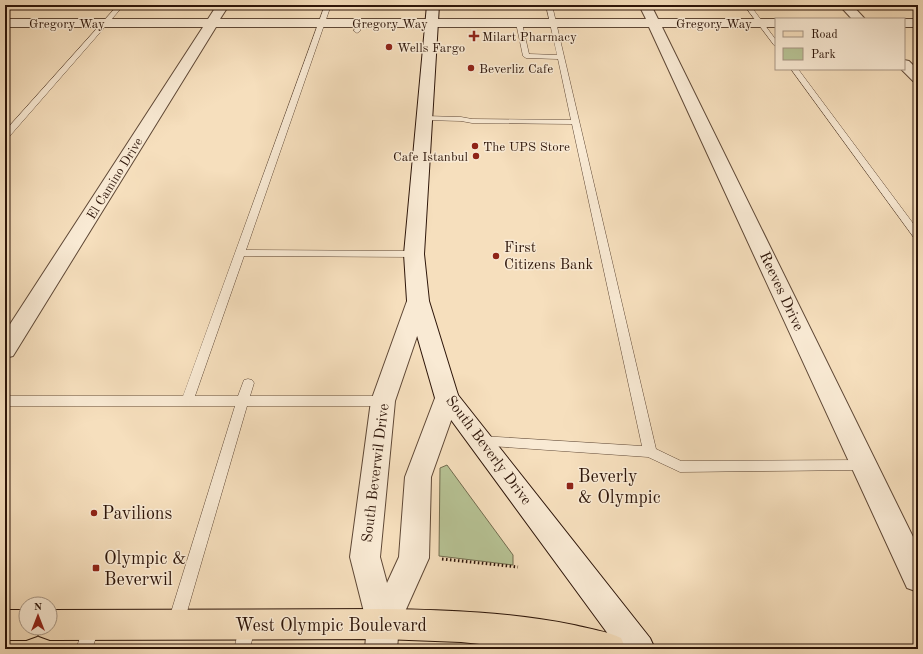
<svg xmlns="http://www.w3.org/2000/svg" width="923" height="654" font-family="'Old Standard TT',serif">
<rect width="100%" height="100%" fill="#f6dfbd"/>
<filter id="stains"><feTurbulence type="fractalNoise" baseFrequency=".005" numOctaves="4"/><feColorMatrix values="0 0 0 0 .2 0 0 0 0 .09 0 0 0 0 .02 0 0 0 .5 -.17"/></filter>
<radialGradient id="worn" r=".72"><stop offset=".6" stop-color="#630" stop-opacity="0"/><stop offset="1" stop-color="#630" stop-opacity=".3"/></radialGradient>
<polygon fill="#b7c395" stroke="#726c4f" points="447,465 513,555 513,565 439,556 440,468"/>
<g fill="none" stroke-linecap="round" stroke-linejoin="round">
<defs>
<g id="service">
<polygon points="118,5 124,5 8,138 5,138 5,131"/>
<polygon points="325,5 331,5 246,250 414,251 419,254 414,257 244,256 195,396 238,396 244,380 248,379 252,380 254,383 250,396 383,396 387,398 389,401 387,404 383,406 247,406 184,622 182,627 176,630 170,627 168,622 235,406 5,406 5,396 183,396"/>
<polygon points="546,5 552,5 656,449 681,461 864,460 869,461 871,465 869,469 864,470 680,472 648,457 476,445 475,441 476,437 481,436 642,446 572,124 472,123 461,121 424,120 420,118 424,116 461,117 472,119 571,120 558,59 526,58 523,56 516,23 519,21 522,23 529,54 557,55"/>
<polygon points="744,5 750,5 776,40 776,46 774,45"/>
<polygon points="357,22 362,23 360,31 357,33 354,31"/>
<polygon points="791,69 798,69 918,230 918,240 915,239"/>
<polygon points="92,618 98,621 100,626 92,649 76,649 86,621"/>
<polygon points="247,618 253,621 255,626 250,649 234,649 241,621"/>
</g>
<g id="minor">
<polygon points="217,5 229,5 220,19 646,19 639,5 651,5 658,19 776,19 776,27 662,27 918,547 918,592 907,588 649,27 216,27 13,356 5,358 5,332 203,27 5,27 5,19 208,19"/>
<polygon points="839,5 852,5 865,19 852,19"/>
<rect x="904" y="19" width="14" height="8"/>
<polygon points="904,60 909,61 918,70 918,82 913,81 901,69 904,69"/>
</g>
<polygon id="tertiary" points="418,294 425,296 429,301 395,401 380,557 387,583 399,557 405,477 435,398 438,391 447,389 456,391 459,398 431,477 429,558 399,625 397,649 365,649 367,624 350,557 371,401 407,301 411,296"/>
<polygon id="secondary" points="427,5 439,5 424,254 429,301 458,395 650,638 655,649 619,649 435,398 407,301 404,254"/>
<path id="primary" d="M383,609c64,1 128,3 191,16 16,4 32,6 47,13l5,11h-101l-64,-7 -78,-3 -333,1 -11,-4 -1,-2 -1,2 -11,4h-21v-30h21v18h24v-18z"/>
</defs>
<use href="#service" stroke="#5f4836" stroke-width="1"/>
<use href="#minor" stroke="#5f4836" stroke-width="2"/>
<use href="#tertiary" stroke="#5f4836" stroke-width="2"/>
<use href="#secondary" stroke="#2d1509" stroke-width="2"/>
<use href="#primary" stroke="#2d1509" stroke-width="2"/>
<polyline stroke="#2d1509" stroke-width="3" stroke-dasharray="1.5 2.5" stroke-linecap="butt" points="442,559 518,567"/>
<use href="#service" fill="#f9ead4" fill-rule="evenodd"/>
<use href="#minor" fill="#f9ead4" fill-rule="evenodd"/>
<use href="#tertiary" fill="#f9ead4" fill-rule="evenodd"/>
<use href="#secondary" fill="#f9ead4" fill-rule="evenodd"/>
<use href="#primary" fill="#f6dfbd" fill-rule="evenodd"/>
</g>
<g fill="#8f2418" stroke="#f9ead4" stroke-width="1.5">
<path d="M472 30h4v4h4v4h-4v4h-4v-4h-4v-4h4z"/>
<circle cx="389" cy="47" r="4"/>
<circle cx="471" cy="68" r="4"/>
<circle cx="475" cy="146" r="4"/>
<circle cx="476" cy="156" r="4"/>
<circle cx="496" cy="256" r="4"/>
<rect x="566" y="482" width="8" height="8" rx="2"/>
<circle cx="94" cy="513" r="4"/>
<rect x="92" y="564" width="8" height="8" rx="2"/>
</g>
<g text-anchor="middle" stroke-width="3" stroke-linejoin="round" paint-order="stroke">
<g font-size="13" fill="#2d1509" stroke="#f9ead4">
<text x="67" y="28">Gregory Way</text>
<text x="390" y="28">Gregory Way</text>
<text x="714" y="28">Gregory Way</text>
<text transform="translate(114 178) rotate(-58)" y="5">El Camino Drive</text>
</g>
<g font-size="13" fill="#2d1509" stroke="#f9ead4" text-anchor="start">
<text x="482" y="41">Milart Pharmacy</text>
<text x="397" y="52">Wells Fargo</text>
<text x="479" y="73">Beverliz Cafe</text>
<text x="483" y="151">The UPS Store</text>
<text x="468" y="161" text-anchor="end">Cafe Istanbul</text>
</g>
<g font-size="15" fill="#2d1509" stroke="#f9ead4" text-anchor="start">
<text x="504" y="252">First<tspan x="504" dy="17">Citizens Bank</tspan></text>
</g>
<g font-size="15" fill="#2d1509" stroke="#f9ead4">
<text transform="translate(782 291) rotate(65)" y="5">Reeves Drive</text>
<text transform="translate(489 450) rotate(53)" y="5">South Beverly Drive</text>
<text transform="translate(375 473) rotate(-83)" y="5">South Beverwil Drive</text>
</g>
<g font-size="18" fill="#2d1509" stroke="#f9ead4" text-anchor="start">
<text x="578" y="482">Beverly<tspan x="578" dy="21">&amp; Olympic</tspan></text>
<text x="102" y="519">Pavilions</text>
<text x="104" y="564">Olympic &amp;<tspan x="104" dy="21">Beverwil</tspan></text>
</g>
<g font-size="18" fill="#2d1509" stroke="#f9ead4">
<text x="331" y="631">West Olympic Boulevard</text>
</g>
</g>
<rect width="923" height="654" fill="none" stroke="#f6dfbd" stroke-width="20"/>
<rect x="6" y="6" width="911" height="642" fill="none" stroke="#2d1509" stroke-width="2"/>
<rect x="10" y="10" width="903" height="634" fill="none" stroke="#2d1509"/>
<rect x="775" y="18" width="130" height="52" fill="#f9ead4" stroke="#a79583"/>
<rect x="783" y="31" width="20" height="6" fill="#f6dfbd" stroke="#a79583"/>
<text x="811" y="38" font-size="12" fill="#2d1509">Road</text>
<rect x="783" y="48" width="20" height="12" fill="#b7c395" stroke="#a79583"/>
<text x="811" y="58" font-size="12" fill="#2d1509">Park</text>
<g transform="translate(38 616)"><circle r="19" fill="#f9ead4" stroke="#a79583"/>
<path d="M0-3L7 15L0 10L-7 15Z" fill="#8f2418"/>
<text y="-6" font-size="11" font-weight="bold" text-anchor="middle" fill="#2d1509">N</text>
</g>
<rect width="100%" height="100%" filter="url(#stains)"/>
<rect width="100%" height="100%" fill="url(#worn)"/>
</svg>
